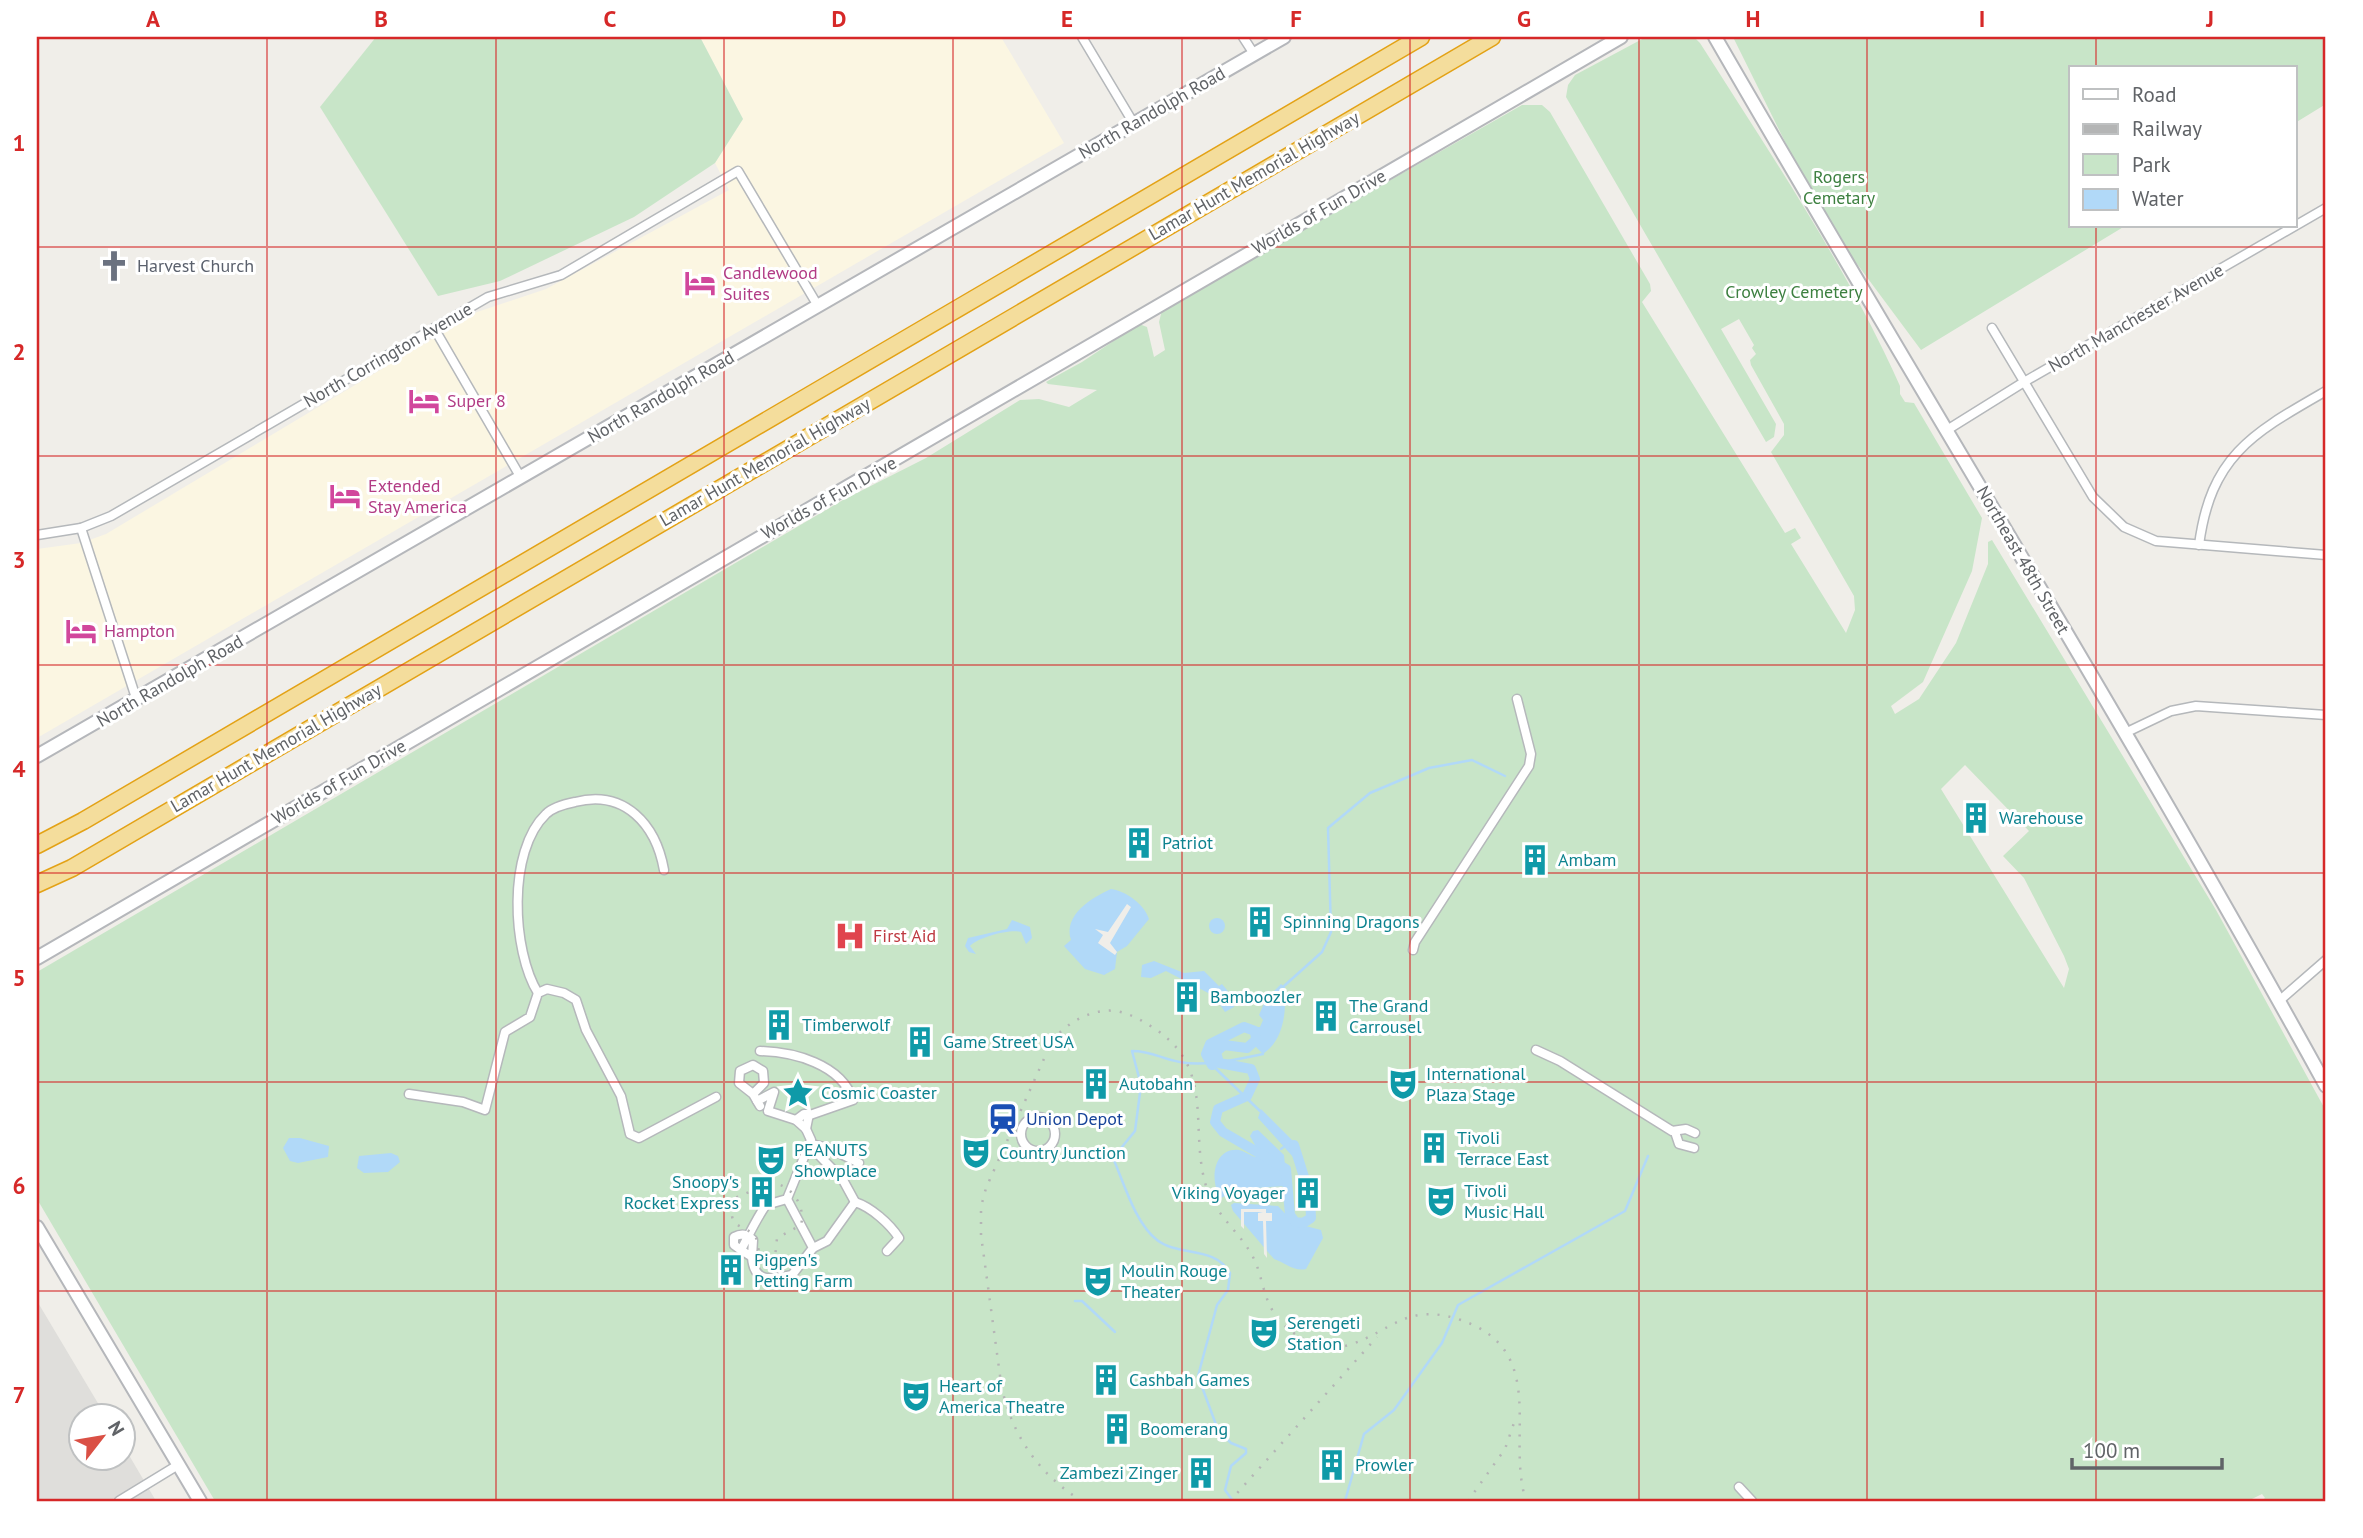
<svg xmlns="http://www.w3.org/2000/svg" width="2363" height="1538" font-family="'PT Sans',sans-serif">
<rect width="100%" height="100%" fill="#f0eee9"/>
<polygon fill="#fbf6e2" points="700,37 1001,37 1064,143 37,738 37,549 81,543 106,534 477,312 546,289 729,190 715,163 743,119"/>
<polygon fill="#dfdedb" points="37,1301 105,1415 80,1416 80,1458 122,1458 123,1445 156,1501 37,1501"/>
<g fill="#c8e5c8" fill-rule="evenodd">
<polygon points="376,37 700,37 743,119 715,163 634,217 500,281 438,296 320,107"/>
<path d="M1646,37h48l6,6c71,112 146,222 200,343v8l5,8 9,1 68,115 -10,53 -49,111 -32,24 4,8 24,-15 37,-56 32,-79v-22l4,-2 224,370 110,201v390h-65l4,-3 -3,-4 -14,7h-2033l-178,-302v-227l806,-472 83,-42 94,-58 19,-1 30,8 28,-17 -49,-6 -2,-2 5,-3 31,-17 57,-38 8,3 7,30 11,-7 -6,-28 3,-12 360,-205h20l8,7 100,172 1,7 -9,11 143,231 10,-5 6,10 -10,6 55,89 9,-23 -1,-14 -83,-144 13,-17v-11l-33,-59 -1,-5 6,-6 -4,-6 2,-3 -15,-26 -18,10 55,95 -2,13 -8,5 -200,-345 2,-12 7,-10zM1965,765l64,66 -26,25 21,22 40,78 5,13 -5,19 -123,-199z"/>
<polygon points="1733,37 2326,37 2326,104 2295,123 2295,68 2071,68 2071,226 2125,226 1921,350 1837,237 1802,176"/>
</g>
<g fill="#b1d9f8">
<path d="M1111,889c15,2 33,15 38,30l-22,27 -10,6 -2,17 -11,6 -19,-6 -21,-23 7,-6c-8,-25 20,-42 40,-51z"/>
<circle cx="1217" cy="926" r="8"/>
<path d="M1012,920l18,7 2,11 -6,6 -5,-12c-11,-3 -42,5 -51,14l6,8 -7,-2 -4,-6 3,-8 39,-9z"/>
<polygon points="1154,961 1184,973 1204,971 1219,986 1222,984 1236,1001 1234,1007 1225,1012 1214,996 1166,971 1151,978 1141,977 1142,965"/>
<path d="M1281,984l4,3c1,23 0,52 -22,67l-7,-7 -5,-20h9l3,-7 -4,-5 7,-16z"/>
<polygon points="1261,1109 1294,1142 1299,1156 1293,1157 1258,1118"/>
<path d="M1258,1130l26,25 3,31 -47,3 -19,9c-12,-16 -8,-51 18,-48 5,1 11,5 16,7l5,-3 -10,-18 3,-5z"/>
<polygon points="289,1138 300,1138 329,1146 328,1157 298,1163 290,1161 283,1148"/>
<polygon points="391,1153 398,1156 400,1162 388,1172 364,1173 357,1168 359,1156"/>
<path d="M1234,1203l44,3 16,17 27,7 2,8 -17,31c-12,3 -22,-7 -32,-10l-41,-48 -2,-6z"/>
</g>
<g fill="#f0eee9">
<polygon points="1127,904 1131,907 1110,943 1117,952 1115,955 1098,943 1103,935 1095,929 1108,932"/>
<polygon points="1241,1209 1266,1209 1266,1213 1272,1213 1272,1221 1266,1221 1267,1258 1264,1254 1263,1221 1258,1221 1258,1213 1263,1212 1244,1212 1244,1229 1241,1226"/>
</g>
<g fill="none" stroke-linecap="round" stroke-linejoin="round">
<g stroke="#b1d9f8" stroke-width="2.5">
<polyline points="1284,986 1322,952 1331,932 1328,828 1370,793 1429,768 1472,760 1505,776"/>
<polyline points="1212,1065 1260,1111"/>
<polyline points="1281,1149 1285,1146"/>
<polyline points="1075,1301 1082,1301 1115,1332"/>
<path d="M1233,1501l-8,-11 6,-24 15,-13v-4l-15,-6 -13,-13 -20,-54 19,-71 11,-15 2,-17c-16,-28 -51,-16 -73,-33 -22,-17 -33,-57 -44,-82l22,-27 6,-46 -9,-34c21,0 29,8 48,11 25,5 58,-3 83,-8"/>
<polyline points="1345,1501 1364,1434 1394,1410 1442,1343 1458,1305 1625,1211 1648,1156"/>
</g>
<polyline stroke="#b1d9f8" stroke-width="10" points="1212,1065 1206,1054 1210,1044 1244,1027 1255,1031 1256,1040 1247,1048 1224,1045 1216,1052 1219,1063 1251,1069 1255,1079 1247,1096 1218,1109 1215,1122 1223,1132 1286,1169 1290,1215 1295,1222 1303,1223 1311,1218 1310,1196 1294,1145"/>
<defs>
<g id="street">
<polyline points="1082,37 1134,124"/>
<polyline points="1243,37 1254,54"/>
<polyline points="434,328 521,478"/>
<polyline points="1992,328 2093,497 2124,527 2156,541 2326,555"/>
<polyline points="1947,430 2024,382 2326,208"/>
<polyline points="81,528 137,701"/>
<polyline points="37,535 81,528 111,516 488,297 561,275 738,171 818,306"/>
<path d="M2199,545c12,-90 54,-112 127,-154"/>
<polyline points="2125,733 2171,711 2196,706 2326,715"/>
<polyline points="1413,950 1415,942 1529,766 1531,754 1517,699"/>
<path d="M538,993c-26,-42 -31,-142 8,-179 7,-7 19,-10 29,-12 50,-13 81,23 89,68"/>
<polyline points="2279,1001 2326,960"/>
<polyline points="1536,1050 1560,1061 1672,1131 1686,1129 1695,1133"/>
<path d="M760,1051c34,1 81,13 93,49l-43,15"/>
<polyline points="409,1094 463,1102 485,1110 505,1032 530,1017 538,993 547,989 564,993 576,1000 586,1030 621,1096 630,1134 639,1138 716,1097"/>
<polyline points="753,1094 764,1083 763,1071 753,1065 740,1071 739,1083 753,1094 760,1106"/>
<circle cx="1038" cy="1134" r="17"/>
<polyline points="796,1120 804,1114 809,1114 806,1129"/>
<polyline points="1675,1132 1679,1144 1694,1148"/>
<polyline points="811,1144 829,1148 859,1163"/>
<polyline points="811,1147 843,1180 855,1202"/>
<path d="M813,1248l14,-7 28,-39c16,5 35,22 44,36l-12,13"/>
<path d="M741,1250l11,7 1,-17c-6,-6 -11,-7 -19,-3v8l7,5c8,-15 15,-31 25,-45l21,-6 24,-59 -5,-11 -10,-9 -28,-9 6,-19 -17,9"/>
<path d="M752,1257c2,27 19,22 40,18l21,-27 -26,-49"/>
<polyline points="1739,1487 1752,1501"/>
<polyline points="119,1501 178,1465"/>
</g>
<g id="secondary">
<path d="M1715,37c202,350 416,694 611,1049"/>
<polyline points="37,756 1284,37"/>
<polyline points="37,958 1621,37"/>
<polyline points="37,1227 200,1501"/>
</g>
<g id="highway">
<polyline points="37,845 83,821 1421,37"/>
<polyline points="37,884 72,868 1492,37"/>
</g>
</defs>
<use href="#street" stroke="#b5b8bb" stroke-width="11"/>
<use href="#secondary" stroke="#b5b7bb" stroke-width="16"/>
<use href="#highway" stroke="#e3a216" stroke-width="19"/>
<use href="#street" stroke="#fff" stroke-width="8"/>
<use href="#secondary" stroke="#fff" stroke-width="12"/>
<use href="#highway" stroke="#f4dd9c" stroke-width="16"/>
<g stroke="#b4b5b5" stroke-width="2.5" stroke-dasharray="2 9" stroke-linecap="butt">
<path d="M770,1183c21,0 36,23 31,42l-24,13 -2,20 -8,9 -8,-1c-4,-10 3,-19 -3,-28 -6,-11 -22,-9 -24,-22l3,-18z"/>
<path d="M1082,1501c-43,-26 -72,-68 -81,-118l-20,-148v-28l5,-19 66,-147c14,-18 40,-33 64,-30 16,3 29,11 42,20 57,40 31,98 48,155 9,30 36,47 49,75 6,14 8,30 15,45 14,27 48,48 79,39 43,-14 57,-42 109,-26 93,30 47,116 68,182"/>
<polyline points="1230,1501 1377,1337"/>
<polyline points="1468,1501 1505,1449 1515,1420"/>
</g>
</g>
<path fill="none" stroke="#d62828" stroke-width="2" stroke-opacity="0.55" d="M267,37v1464M496,37v1464M724,37v1464M953,37v1464M1182,37v1464M1410,37v1464M1639,37v1464M1867,37v1464M2096,37v31M2096,226v1275M37,247h2289M37,456h2289M37,665h2289M37,873h2289M37,1082h2289M37,1291h2289"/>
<defs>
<symbol id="church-bare" viewBox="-9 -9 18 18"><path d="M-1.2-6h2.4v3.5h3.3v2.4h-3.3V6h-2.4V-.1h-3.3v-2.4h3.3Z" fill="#6b7280" stroke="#fff" stroke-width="2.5" paint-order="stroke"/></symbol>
<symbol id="hotel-bare" viewBox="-9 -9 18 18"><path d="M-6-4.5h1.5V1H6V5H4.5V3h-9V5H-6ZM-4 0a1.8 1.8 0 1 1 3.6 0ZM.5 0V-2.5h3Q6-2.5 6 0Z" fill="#d1479c" stroke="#fff" stroke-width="2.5" paint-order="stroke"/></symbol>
<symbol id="building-bare" viewBox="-9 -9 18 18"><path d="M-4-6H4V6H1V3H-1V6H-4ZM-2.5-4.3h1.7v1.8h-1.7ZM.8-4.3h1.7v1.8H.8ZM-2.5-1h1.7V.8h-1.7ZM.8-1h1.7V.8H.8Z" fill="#0f9aa8" stroke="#fff" stroke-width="2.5" paint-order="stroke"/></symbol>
<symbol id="hospital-bare" viewBox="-9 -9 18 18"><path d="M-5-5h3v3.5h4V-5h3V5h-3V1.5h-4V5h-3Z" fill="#e0444e" stroke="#fff" stroke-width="2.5" paint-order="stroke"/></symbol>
<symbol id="theatre-bare" viewBox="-9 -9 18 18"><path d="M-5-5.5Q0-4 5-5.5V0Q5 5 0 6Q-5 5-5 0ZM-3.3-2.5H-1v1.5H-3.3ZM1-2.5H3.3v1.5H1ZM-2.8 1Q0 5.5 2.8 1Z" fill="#0f9aa8" stroke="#fff" stroke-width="2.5" paint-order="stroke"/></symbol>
<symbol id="sight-bare" viewBox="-9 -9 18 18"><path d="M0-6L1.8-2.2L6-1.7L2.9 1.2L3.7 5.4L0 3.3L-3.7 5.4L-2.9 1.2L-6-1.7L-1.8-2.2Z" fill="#0f9aa8" stroke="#fff" stroke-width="2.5" paint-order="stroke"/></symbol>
<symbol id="station-bare" viewBox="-9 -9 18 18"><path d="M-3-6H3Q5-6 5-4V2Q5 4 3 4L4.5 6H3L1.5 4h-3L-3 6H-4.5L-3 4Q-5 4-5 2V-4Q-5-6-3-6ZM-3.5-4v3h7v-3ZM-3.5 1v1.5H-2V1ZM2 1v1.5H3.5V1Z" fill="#1a4fb4" stroke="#fff" stroke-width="2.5" paint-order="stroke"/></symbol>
</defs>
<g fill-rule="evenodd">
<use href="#church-bare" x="92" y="244" width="44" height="44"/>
<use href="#hotel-bare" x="678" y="261" width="44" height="44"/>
<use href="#hotel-bare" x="402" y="379" width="44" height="44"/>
<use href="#hotel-bare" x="323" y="474" width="44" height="44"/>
<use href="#hotel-bare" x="59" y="609" width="44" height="44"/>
<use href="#building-bare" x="1954" y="796" width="44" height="44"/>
<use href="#building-bare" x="1117" y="821" width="44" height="44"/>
<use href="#building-bare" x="1513" y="838" width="44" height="44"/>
<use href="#building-bare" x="1238" y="900" width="44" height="44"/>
<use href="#hospital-bare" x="828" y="914" width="44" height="44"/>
<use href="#building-bare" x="1165" y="975" width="44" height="44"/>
<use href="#building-bare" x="1304" y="994" width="44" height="44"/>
<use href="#building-bare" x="757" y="1003" width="44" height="44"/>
<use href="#building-bare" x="898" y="1020" width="44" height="44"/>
<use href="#building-bare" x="1074" y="1062" width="44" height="44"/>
<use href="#theatre-bare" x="1381" y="1062" width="44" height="44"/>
<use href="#sight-bare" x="776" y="1071" width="44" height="44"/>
<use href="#station-bare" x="981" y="1097" width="44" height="44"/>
<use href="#building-bare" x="1412" y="1126" width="44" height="44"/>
<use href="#theatre-bare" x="954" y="1131" width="44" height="44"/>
<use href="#theatre-bare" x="749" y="1138" width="44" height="44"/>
<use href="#building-bare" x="740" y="1170" width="44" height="44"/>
<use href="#building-bare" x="1286" y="1171" width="44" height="44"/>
<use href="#theatre-bare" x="1419" y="1179" width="44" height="44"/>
<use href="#building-bare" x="709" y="1248" width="44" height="44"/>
<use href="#theatre-bare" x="1076" y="1259" width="44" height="44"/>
<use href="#theatre-bare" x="1242" y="1311" width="44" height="44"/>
<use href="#building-bare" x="1084" y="1358" width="44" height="44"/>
<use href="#theatre-bare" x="894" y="1374" width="44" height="44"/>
<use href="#building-bare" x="1095" y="1407" width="44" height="44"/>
<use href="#building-bare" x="1310" y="1443" width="44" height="44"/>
<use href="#building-bare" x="1179" y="1451" width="44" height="44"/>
</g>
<g text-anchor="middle" stroke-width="6" stroke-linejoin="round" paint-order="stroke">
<g font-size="18" fill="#606367" stroke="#fff">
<text transform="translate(1152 113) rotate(-30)" y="6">North Randolph Road</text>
<text transform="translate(1254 176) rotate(-30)" y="6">Lamar Hunt Memorial Highway</text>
<text transform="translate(1319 212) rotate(-30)" y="6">Worlds of Fun Drive</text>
<text transform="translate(2136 318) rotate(-30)" y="6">North Manchester Avenue</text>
<text transform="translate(388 355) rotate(-30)" y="6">North Corrington Avenue</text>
<text transform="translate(661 397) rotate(-30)" y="6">North Randolph Road</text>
<text transform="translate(765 462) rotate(-30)" y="6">Lamar Hunt Memorial Highway</text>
<text transform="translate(829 498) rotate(-29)" y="6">Worlds of Fun Drive</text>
<text transform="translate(2023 560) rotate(60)" y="6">Northeast 48th Street</text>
<text transform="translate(170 681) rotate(-30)" y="6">North Randolph Road</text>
<text transform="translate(276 748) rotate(-30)" y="6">Lamar Hunt Memorial Highway</text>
<text transform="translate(339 782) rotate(-30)" y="6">Worlds of Fun Drive</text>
</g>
<g font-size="18" fill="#3d8040" stroke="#fff">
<text x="1839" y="183">Rogers<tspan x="1839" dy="21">Cemetary</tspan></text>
<text x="1794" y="298">Crowley Cemetery</text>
</g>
<g font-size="18" fill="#5b616d" stroke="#fff" text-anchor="start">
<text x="137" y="272">Harvest Church</text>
</g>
<g font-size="18" fill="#b23c85" stroke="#fff" text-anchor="start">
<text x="723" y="279">Candlewood<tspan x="723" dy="21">Suites</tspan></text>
<text x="447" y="407">Super 8</text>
<text x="368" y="492">Extended<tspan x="368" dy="21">Stay America</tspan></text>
<text x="104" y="637">Hampton</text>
</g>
<g font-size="18" fill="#0d838f" stroke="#fff" text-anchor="start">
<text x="1999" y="824">Warehouse</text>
<text x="1162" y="849">Patriot</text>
<text x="1558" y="866">Ambam</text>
<text x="1283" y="928">Spinning Dragons</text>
<text x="1210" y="1003">Bamboozler</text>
<text x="1349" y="1012">The Grand<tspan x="1349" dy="21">Carrousel</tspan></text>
<text x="802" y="1031">Timberwolf</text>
<text x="943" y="1048">Game Street USA</text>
<text x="1426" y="1080">International<tspan x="1426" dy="21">Plaza Stage</tspan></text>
<text x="1119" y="1090">Autobahn</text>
<text x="821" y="1099">Cosmic Coaster</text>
<text x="1457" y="1144">Tivoli<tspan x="1457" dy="21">Terrace East</tspan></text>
<text x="794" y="1156">PEANUTS<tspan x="794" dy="21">Showplace</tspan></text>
<text x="999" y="1159">Country Junction</text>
<text x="739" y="1188" text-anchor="end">Snoopy's<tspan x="739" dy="21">Rocket Express</tspan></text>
<text x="1464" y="1197">Tivoli<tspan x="1464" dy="21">Music Hall</tspan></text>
<text x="1285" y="1199" text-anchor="end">Viking Voyager</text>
<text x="754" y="1266">Pigpen's<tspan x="754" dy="21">Petting Farm</tspan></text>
<text x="1121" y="1277">Moulin Rouge<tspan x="1121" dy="21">Theater</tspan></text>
<text x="1287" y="1329">Serengeti<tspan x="1287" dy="21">Station</tspan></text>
<text x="1129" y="1386">Cashbah Games</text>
<text x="939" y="1392">Heart of<tspan x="939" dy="21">America Theatre</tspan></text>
<text x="1140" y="1435">Boomerang</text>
<text x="1355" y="1471">Prowler</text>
<text x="1178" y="1479" text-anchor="end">Zambezi Zinger</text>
</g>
<g font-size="18" fill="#be3a42" stroke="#fff" text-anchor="start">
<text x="873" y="942">First Aid</text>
</g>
<g font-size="18" fill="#164399" stroke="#fff" text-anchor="start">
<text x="1026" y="1125">Union Depot</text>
</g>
</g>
<rect width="2363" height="1538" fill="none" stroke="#ffffff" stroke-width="77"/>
<rect x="2069" y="66" width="228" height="161" fill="#ffffff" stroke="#bfc1c2" stroke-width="2"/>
<rect x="2083" y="89" width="35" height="10" fill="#ffffff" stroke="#bfc1c2" stroke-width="2"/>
<text x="2132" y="102" font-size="21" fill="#606367">Road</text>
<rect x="2083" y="124" width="35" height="10" fill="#b4b5b5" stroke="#bfc1c2" stroke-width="2"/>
<text x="2132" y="136" font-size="21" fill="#606367">Railway</text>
<rect x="2083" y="154" width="35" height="21" fill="#c8e5c8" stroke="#bfc1c2" stroke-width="2"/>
<text x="2132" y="172" font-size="21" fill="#606367">Park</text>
<rect x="2083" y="189" width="35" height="21" fill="#b1d9f8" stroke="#bfc1c2" stroke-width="2"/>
<text x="2132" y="206" font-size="21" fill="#606367">Water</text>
<g transform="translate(102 1437) rotate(59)"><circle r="33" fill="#ffffff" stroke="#bfc1c2" stroke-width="2"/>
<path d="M0-5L12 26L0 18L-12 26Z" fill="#da5045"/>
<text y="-10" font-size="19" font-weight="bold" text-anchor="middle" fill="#606367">N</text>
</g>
<path d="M2072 1458v10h150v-10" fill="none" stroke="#606367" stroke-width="3.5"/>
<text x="2083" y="1458" font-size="21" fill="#606367" stroke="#ffffff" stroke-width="5" paint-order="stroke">100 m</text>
<rect x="38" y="38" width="2286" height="1462" fill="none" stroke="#d62828" stroke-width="2.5"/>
<g font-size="23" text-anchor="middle" font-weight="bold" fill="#d62828">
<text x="153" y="27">A</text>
<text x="381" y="27">B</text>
<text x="610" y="27">C</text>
<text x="839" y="27">D</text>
<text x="1067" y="27">E</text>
<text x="1296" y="27">F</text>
<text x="1524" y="27">G</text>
<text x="1753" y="27">H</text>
<text x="1982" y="27">I</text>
<text x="2210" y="27">J</text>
<text x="19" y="151">1</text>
<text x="19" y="360">2</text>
<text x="19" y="568">3</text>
<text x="19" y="777">4</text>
<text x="19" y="986">5</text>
<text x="19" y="1194">6</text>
<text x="19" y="1403">7</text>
</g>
</svg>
